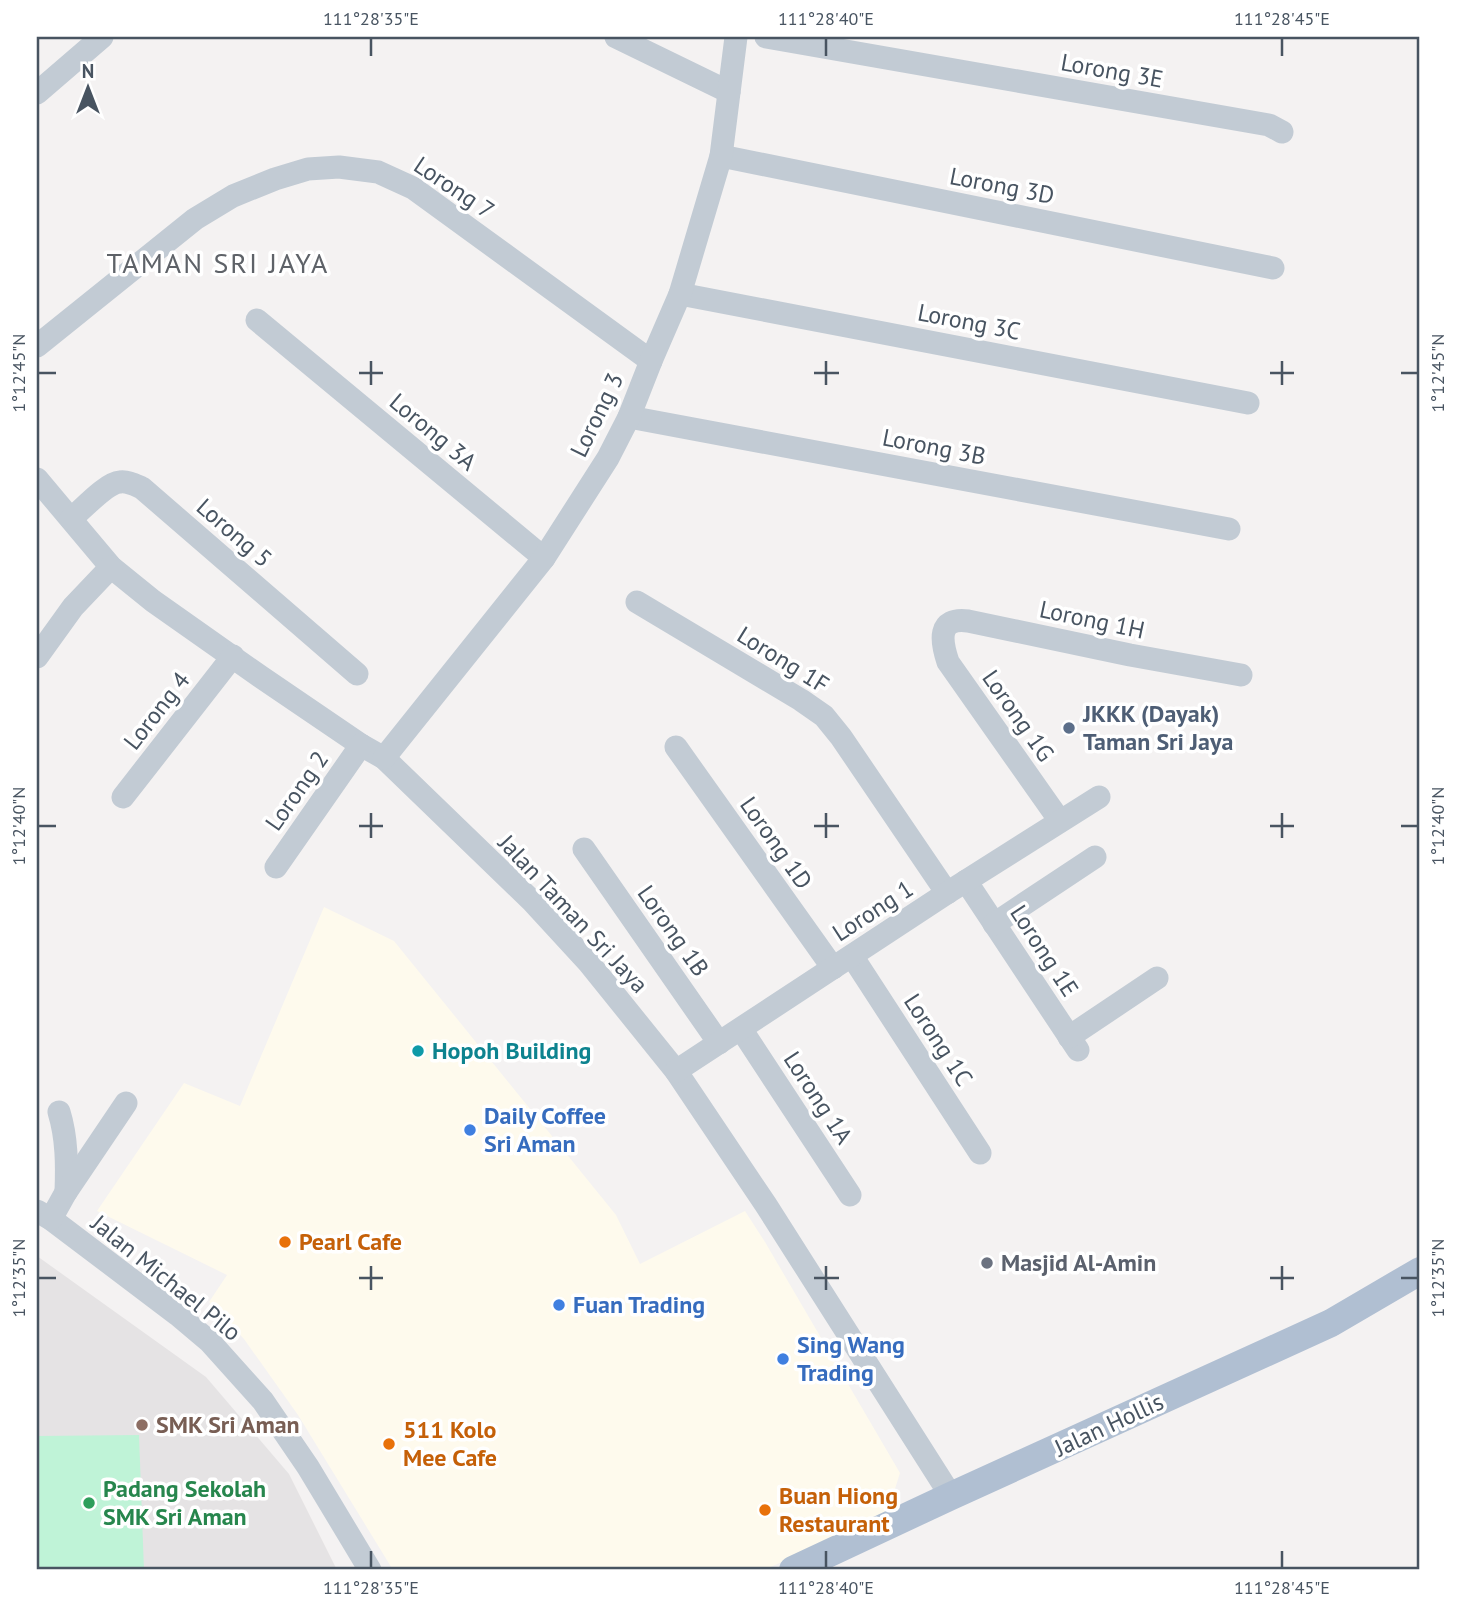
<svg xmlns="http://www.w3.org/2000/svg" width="1457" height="1607" font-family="'PT Sans',sans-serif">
<rect width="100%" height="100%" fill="#f4f2f2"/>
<polygon fill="#fefaed" points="324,907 394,941 616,1215 640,1264 745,1211 765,1242 900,1473 887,1514 764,1570 393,1570 298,1415 244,1339 209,1302 227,1275 97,1211 184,1083 240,1106"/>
<polygon fill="#e5e3e4" points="37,1256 206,1377 289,1474 337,1570 37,1570"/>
<polygon fill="#bff3d7" points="139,1435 144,1570 37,1570 37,1436"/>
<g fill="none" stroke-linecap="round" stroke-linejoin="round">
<g stroke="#c2cbd4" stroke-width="23">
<polyline points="616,37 729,92"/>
<polyline points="766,37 1269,125 1282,132"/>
<polyline points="37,93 102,37"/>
<polyline points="721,156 1273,268"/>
<polyline points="680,294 1248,403"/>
<polyline points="257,320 544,558"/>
<polyline points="37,346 195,219 233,196 275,179 308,169 339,167 378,172 413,188 651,361"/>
<polyline points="629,417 1229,529"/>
<polyline points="37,479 111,567 153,601 261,677 361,745 384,758 532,901 589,963 676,1071 766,1205 951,1496"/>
<path d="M71,519c12,-10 35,-36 49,-37 8,-1 15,3 22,6l215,186"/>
<polyline points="637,602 801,700 824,716 841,737 947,893"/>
<polyline points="37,657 73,607 111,567"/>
<polyline points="676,747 833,968"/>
<polyline points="384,758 544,558 608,458 629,417 651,361 680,294 721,156 736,37"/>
<polyline points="123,797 233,656"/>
<path d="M1060,821l-112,-159c-7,-21 -11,-45 20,-41l162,34 111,20"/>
<polyline points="584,849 719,1043"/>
<polyline points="276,867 361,745"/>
<polyline points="966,881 1078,1050"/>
<polyline points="994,924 1095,857"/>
<polyline points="852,956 980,1153"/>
<polyline points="741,1029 850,1195"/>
<polyline points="1069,1037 1157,978"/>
<polyline points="676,1071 947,893 1099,797"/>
<path d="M59,1112c8,26 8,53 7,80"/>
<polyline points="37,1211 51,1219 178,1315 210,1342 263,1401 308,1467 370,1570"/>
<polyline points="51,1219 66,1192 126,1103"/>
</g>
<polyline stroke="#b0bfd2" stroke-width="28" points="793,1570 951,1496 1331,1323 1420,1271"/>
</g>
<path fill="none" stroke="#485461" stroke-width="2.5" d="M371,38v18M826,38v18M1282,38v18M371,361v24M826,361v24M1282,361v24M38,373h18M359,373h24M814,373h25M1270,373h24M1401,373h17M371,813v25M826,813v25M1282,813v25M38,826h18M359,826h24M814,826h25M1270,826h24M1401,826h17M371,1266v24M826,1266v24M1282,1266v24M38,1278h18M359,1278h24M814,1278h25M1270,1278h24M1401,1278h17M371,1551v17M826,1551v17M1282,1551v17"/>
<circle fill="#5c6f8a" stroke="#fff" stroke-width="2.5" cx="1069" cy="728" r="7"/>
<circle fill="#0f9aa8" stroke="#fff" stroke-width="2.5" cx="418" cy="1051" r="7"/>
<g fill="#3f7fe0" stroke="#fff" stroke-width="2.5">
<circle cx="470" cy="1130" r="7"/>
<circle cx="559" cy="1305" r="7"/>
<circle cx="783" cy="1359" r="7"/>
</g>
<g fill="#e8710a" stroke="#fff" stroke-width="2.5">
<circle cx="285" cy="1242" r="7"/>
<circle cx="389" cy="1444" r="7"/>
<circle cx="765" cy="1510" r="7"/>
</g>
<circle fill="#6b7280" stroke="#fff" stroke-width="2.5" cx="987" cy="1263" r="7"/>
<circle fill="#8d6e63" stroke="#fff" stroke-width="2.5" cx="142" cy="1425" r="7"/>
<circle fill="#2e9e5b" stroke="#fff" stroke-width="2.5" cx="89" cy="1503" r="7"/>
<g text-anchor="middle" stroke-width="7" stroke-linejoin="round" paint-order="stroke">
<g font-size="24" fill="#485461" stroke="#fff">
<text transform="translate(1112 71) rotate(10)" y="8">Lorong 3E</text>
<text transform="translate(1002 186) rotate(11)" y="8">Lorong 3D</text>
<text transform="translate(454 188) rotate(34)" y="8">Lorong 7</text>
<text transform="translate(969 322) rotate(11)" y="8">Lorong 3C</text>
<text transform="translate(597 415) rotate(-64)" y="8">Lorong 3</text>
<text transform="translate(433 432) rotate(40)" y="8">Lorong 3A</text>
<text transform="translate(934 447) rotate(11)" y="8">Lorong 3B</text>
<text transform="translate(234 533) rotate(41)" y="8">Lorong 5</text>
<text transform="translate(1092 620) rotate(12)" y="8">Lorong 1H</text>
<text transform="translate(783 660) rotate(32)" y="8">Lorong 1F</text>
<text transform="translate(157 711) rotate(-52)" y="8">Lorong 4</text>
<text transform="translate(1018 716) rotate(55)" y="8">Lorong 1G</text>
<text transform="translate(297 791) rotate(-55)" y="8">Lorong 2</text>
<text transform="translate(776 843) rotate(55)" y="8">Lorong 1D</text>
<text transform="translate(873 911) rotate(-33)" y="8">Lorong 1</text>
<text transform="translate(573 914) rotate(47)" y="8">Jalan Taman Sri Jaya</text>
<text transform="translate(673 931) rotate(55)" y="8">Lorong 1B</text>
<text transform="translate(1044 951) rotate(57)" y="8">Lorong 1E</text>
<text transform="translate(938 1040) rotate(57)" y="8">Lorong 1C</text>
<text transform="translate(818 1098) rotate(57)" y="8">Lorong 1A</text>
<text transform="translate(166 1278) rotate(39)" y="8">Jalan Michael Pilo</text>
<text transform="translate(1109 1425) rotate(-25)" y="8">Jalan Hollis</text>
</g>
<g font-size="24" font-weight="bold" fill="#4e5e75" stroke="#fff" text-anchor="start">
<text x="1083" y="722">JKKK (Dayak)<tspan x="1083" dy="28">Taman Sri Jaya</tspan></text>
</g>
<g font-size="24" font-weight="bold" fill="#0d838f" stroke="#fff" text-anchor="start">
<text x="432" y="1059">Hopoh Building</text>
</g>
<g font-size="24" font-weight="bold" fill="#366cbe" stroke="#fff" text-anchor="start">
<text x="484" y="1124">Daily Coffee<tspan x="484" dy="28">Sri Aman</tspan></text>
<text x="573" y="1313">Fuan Trading</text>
<text x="797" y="1353">Sing Wang<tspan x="797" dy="28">Trading</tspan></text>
</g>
<g font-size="24" font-weight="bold" fill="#c56008" stroke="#fff" text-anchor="start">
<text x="299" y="1250">Pearl Cafe</text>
<text x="403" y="1438">511 Kolo<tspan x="403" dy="28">Mee Cafe</tspan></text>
<text x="779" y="1504">Buan Hiong<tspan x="779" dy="28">Restaurant</tspan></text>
</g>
<g font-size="24" font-weight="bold" fill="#5b616d" stroke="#fff" text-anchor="start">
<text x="1001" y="1271">Masjid Al-Amin</text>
</g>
<g font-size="24" font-weight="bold" fill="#785e54" stroke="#fff" text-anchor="start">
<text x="156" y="1433">SMK Sri Aman</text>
</g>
<g font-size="24" font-weight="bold" fill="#27864d" stroke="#fff" text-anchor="start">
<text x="103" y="1497">Padang Sekolah<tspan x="103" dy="28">SMK Sri Aman</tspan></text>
</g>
<g font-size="28" letter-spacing="2" fill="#5e6268" stroke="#fff">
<text x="218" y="273">TAMAN SRI JAYA</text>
</g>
</g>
<rect width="1457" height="1607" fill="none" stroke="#ffffff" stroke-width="77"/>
<g transform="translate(88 88)" stroke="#ffffff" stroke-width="5" paint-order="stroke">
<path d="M0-5L12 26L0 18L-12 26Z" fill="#485461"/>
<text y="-10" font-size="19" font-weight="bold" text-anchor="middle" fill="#485461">N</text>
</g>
<rect x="38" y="38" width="1380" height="1530" fill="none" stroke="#485461" stroke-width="2.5"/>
<g font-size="18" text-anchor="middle" fill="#485461">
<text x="371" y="25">111°28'35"E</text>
<text x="826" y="25">111°28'40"E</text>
<text x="1282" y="25">111°28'45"E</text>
<text transform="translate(19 373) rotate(-90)" y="6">1°12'45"N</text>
<text transform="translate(1438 373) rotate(-90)" y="6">1°12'45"N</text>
<text transform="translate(19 826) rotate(-90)" y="6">1°12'40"N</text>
<text transform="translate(1438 826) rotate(-90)" y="6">1°12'40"N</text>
<text transform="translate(19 1278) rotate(-90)" y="6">1°12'35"N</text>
<text transform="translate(1438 1278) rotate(-90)" y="6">1°12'35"N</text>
<text x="371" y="1594">111°28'35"E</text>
<text x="826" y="1594">111°28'40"E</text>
<text x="1282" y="1594">111°28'45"E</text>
</g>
</svg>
